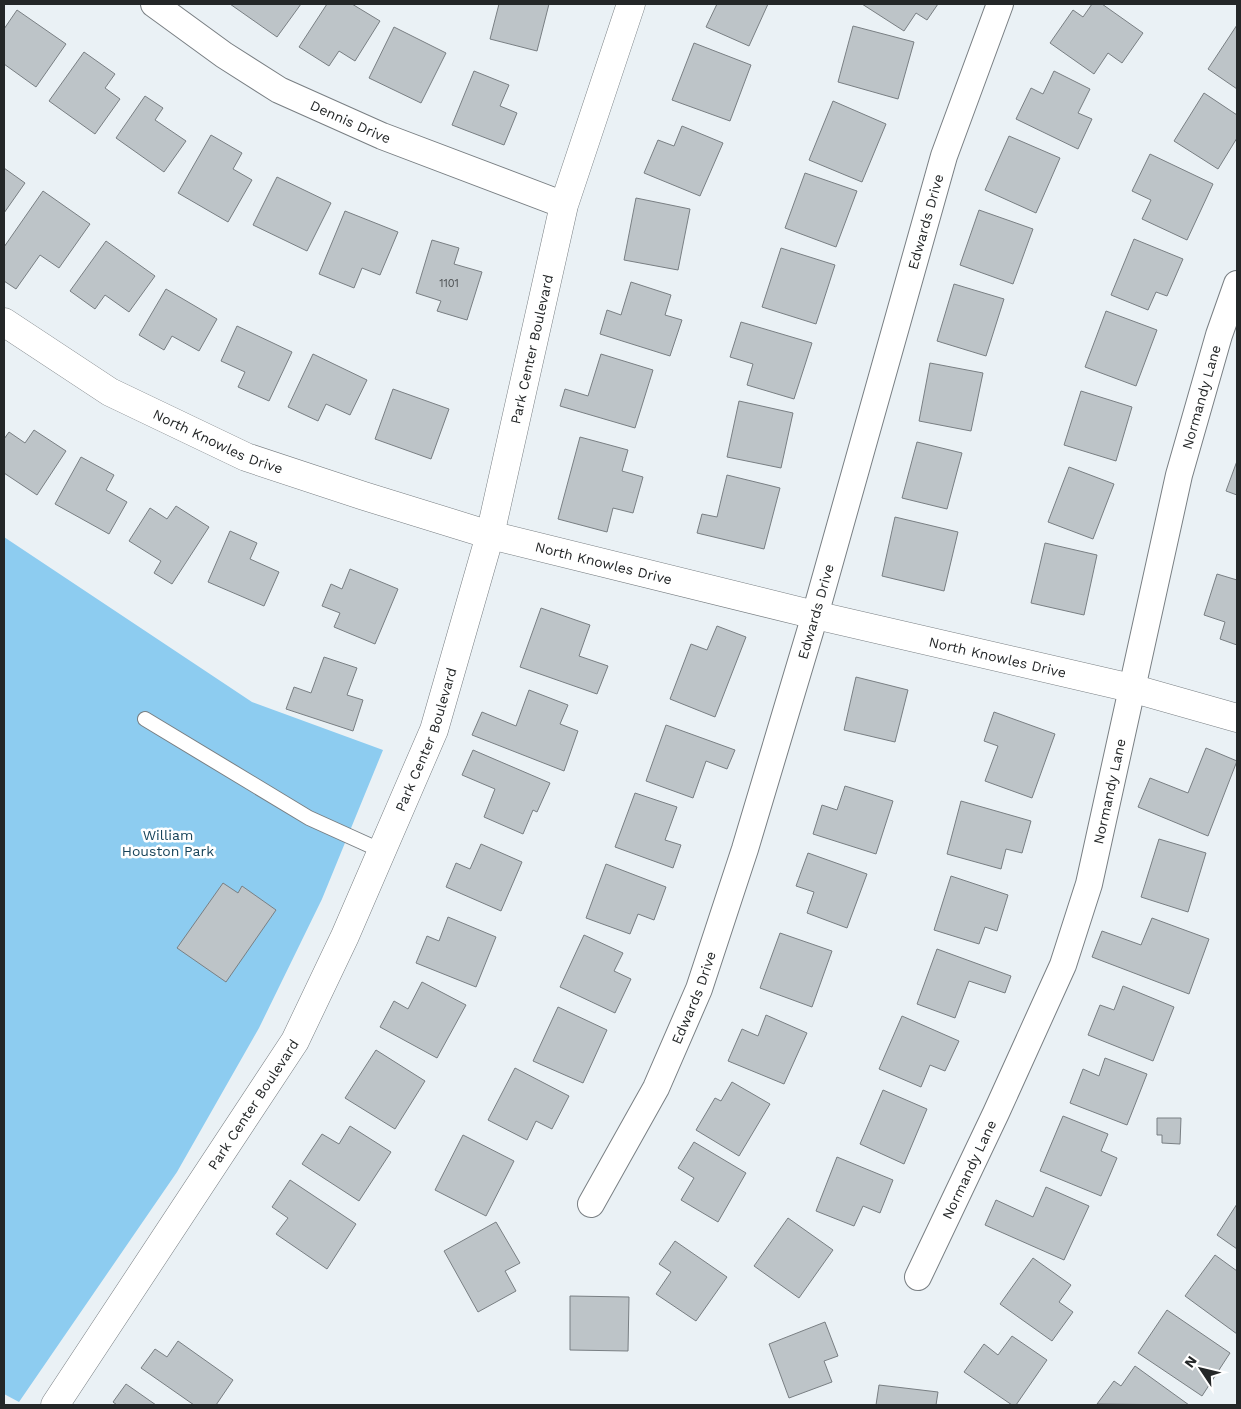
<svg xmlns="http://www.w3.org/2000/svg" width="1241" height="1409" font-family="'Work Sans',sans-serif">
<rect width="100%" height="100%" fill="#eaf1f5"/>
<polygon fill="#8dccf0" points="4,537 252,702 383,750 322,899 259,1028 177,1172 19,1402 4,1394"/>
<g fill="#bdc4c8" stroke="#797f83">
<polygon points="230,4 301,4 277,37"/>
<polygon points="327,4 352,4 380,21 355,61 339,51 329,66 299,47"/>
<polygon points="499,4 549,4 537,51 490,39"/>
<polygon points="717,4 768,4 749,46 706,27"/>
<polygon points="862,4 938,4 927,20 916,13 904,31"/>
<polygon points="1092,4 1102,4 1143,33 1122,63 1108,53 1094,74 1050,43 1073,10 1083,17"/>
<polygon points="17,10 66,44 36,87 4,64 4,29"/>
<polygon points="1237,25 1237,89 1208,69"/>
<polygon points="853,26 914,42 898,99 838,82"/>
<polygon points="394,27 446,53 421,103 369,78"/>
<polygon points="694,43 751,65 730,121 672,100"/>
<polygon points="84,52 115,74 105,88 120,99 95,134 49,101"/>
<polygon points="474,71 509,85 500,106 517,113 504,145 452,125"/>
<polygon points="1054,71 1090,89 1078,113 1092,119 1078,149 1016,119 1031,88 1043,94"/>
<polygon points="1204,93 1237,115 1237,138 1218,169 1174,141"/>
<polygon points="145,96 163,108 155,120 186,141 164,172 116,138"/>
<polygon points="833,101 886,124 862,182 809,160"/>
<polygon points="682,126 723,143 700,196 644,173 658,140 674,146"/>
<polygon points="211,135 242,153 233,169 252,180 228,222 178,193"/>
<polygon points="1009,136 1060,158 1036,213 985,190"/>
<polygon points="1150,154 1213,184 1187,240 1142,219 1151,200 1132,191"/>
<polygon points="4,168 25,183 4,213"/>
<polygon points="805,173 857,191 836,247 785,228"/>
<polygon points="277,177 331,203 307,251 253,225"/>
<polygon points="43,191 90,224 59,268 40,255 16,289 4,281 4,247"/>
<polygon points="636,198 690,209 678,270 624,260"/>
<polygon points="979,210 1033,229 1013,284 960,265"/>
<polygon points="345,211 398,232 380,275 362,268 354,288 319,274"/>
<polygon points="1134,239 1183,259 1167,296 1156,292 1148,310 1111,295"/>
<polygon points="432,240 459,248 454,264 482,272 467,320 437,311 441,301 416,293"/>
<polygon points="106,241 155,276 129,312 105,295 95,309 70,291"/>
<polygon points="781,248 835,265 816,324 762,307"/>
<polygon points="631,282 671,295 665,315 682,320 670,356 600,334 607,310 621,315"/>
<polygon points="954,284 1004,299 986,356 937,341"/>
<polygon points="166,289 217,319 199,351 172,336 164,350 139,335"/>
<polygon points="1106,311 1157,330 1136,386 1085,367"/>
<polygon points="741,322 812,343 794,399 747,385 753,364 730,357"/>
<polygon points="237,326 292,352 269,401 238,387 245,372 221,361"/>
<polygon points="313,354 367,380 350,415 326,404 318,421 288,407"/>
<polygon points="601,354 653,370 635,428 560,406 565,389 588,396"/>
<polygon points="930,363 983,373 971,431 919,421"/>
<polygon points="393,389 449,409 431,459 375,439"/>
<polygon points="1081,391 1132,407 1116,461 1064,445"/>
<polygon points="739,401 793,413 781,468 727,457"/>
<polygon points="34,430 66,451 37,495 4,473 4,439 9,432 25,443"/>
<polygon points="580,437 628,450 622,471 643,477 633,513 613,508 607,532 558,519"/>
<polygon points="917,442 962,453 947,509 902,498"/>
<polygon points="81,457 114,475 106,490 127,502 109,534 55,504"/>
<polygon points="1237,461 1237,495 1226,491"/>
<polygon points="1069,467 1114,484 1093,539 1048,522"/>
<polygon points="727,475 780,488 764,549 697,533 702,514 717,517"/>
<polygon points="176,506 209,527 172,584 154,573 161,561 129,541 150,508 167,519"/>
<polygon points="895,517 958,532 944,591 882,576"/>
<polygon points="230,531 257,543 250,559 279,572 264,606 208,582"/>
<polygon points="1045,543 1097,555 1084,615 1031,603"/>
<polygon points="350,569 398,589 375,644 334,627 340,613 322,606 331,584 342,589"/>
<polygon points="1217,574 1237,580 1237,645 1220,639 1225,622 1204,615"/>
<polygon points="541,608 590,625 579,656 608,666 597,694 520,667"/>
<polygon points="717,626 746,637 715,717 670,699 691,644 707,650"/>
<polygon points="324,657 357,668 347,695 363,700 353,731 286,709 294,687 311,693"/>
<polygon points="856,677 908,690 895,742 844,730"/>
<polygon points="529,690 568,705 560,724 578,731 564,771 472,735 482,712 516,726"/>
<polygon points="994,712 1055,734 1032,798 985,781 998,746 984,741"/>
<polygon points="666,725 735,750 727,769 706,761 693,798 646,781"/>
<polygon points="1206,748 1237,761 1208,836 1138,807 1150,778 1188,793"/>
<polygon points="473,750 550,783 537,812 533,810 523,834 484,817 495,789 462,775"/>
<polygon points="845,786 893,801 876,854 813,834 822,805 837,810"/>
<polygon points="635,793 677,807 665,840 681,845 673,868 615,847"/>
<polygon points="961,801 1031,821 1022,853 1006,849 1001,869 947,854"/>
<polygon points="1159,839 1206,853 1188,912 1141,897"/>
<polygon points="481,844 522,862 501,911 446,887 456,863 470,869"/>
<polygon points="808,853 867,874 847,928 807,913 814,892 796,886"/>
<polygon points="606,864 666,887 654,920 638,914 630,934 586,918"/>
<polygon points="951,876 1008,895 997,931 985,927 979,944 934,930"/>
<polygon points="223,883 238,893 242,886 276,910 226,982 177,948"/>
<polygon points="448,917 496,937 476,987 416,963 427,936 439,941"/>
<polygon points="1152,918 1209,939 1189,994 1092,957 1102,931 1141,945"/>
<polygon points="780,933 832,951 812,1007 760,988"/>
<polygon points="584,935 623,953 614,971 631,979 615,1013 560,987"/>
<polygon points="937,949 1011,976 1005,993 969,981 955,1018 917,1004"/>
<polygon points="422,982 466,1005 437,1058 380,1027 394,1001 408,1009"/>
<polygon points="1123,986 1174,1007 1153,1061 1088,1035 1100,1005 1114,1010"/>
<polygon points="558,1007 607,1030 583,1083 533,1061"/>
<polygon points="766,1015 807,1033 784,1084 728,1061 742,1029 758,1036"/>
<polygon points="902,1016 959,1041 945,1071 930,1065 921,1087 879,1069"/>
<polygon points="376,1050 425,1081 395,1129 345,1098"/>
<polygon points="1105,1058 1147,1074 1127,1125 1070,1103 1083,1069 1099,1076"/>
<polygon points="515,1068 569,1096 552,1129 536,1121 527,1140 488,1120"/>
<polygon points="732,1082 770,1104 739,1156 696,1130 715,1098 721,1101"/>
<polygon points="883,1090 927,1109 904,1164 860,1144"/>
<polygon points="1063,1116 1108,1134 1101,1151 1117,1158 1101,1196 1040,1171"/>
<polygon points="1157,1118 1181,1118 1180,1144 1162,1143 1162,1135 1157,1135"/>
<polygon points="350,1126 391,1152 359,1201 302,1164 322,1134 339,1144"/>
<polygon points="463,1135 514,1161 486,1216 435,1190"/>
<polygon points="694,1142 746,1173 718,1222 681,1200 694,1178 678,1168"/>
<polygon points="837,1157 893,1180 880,1213 863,1206 854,1226 816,1211"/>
<polygon points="290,1180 356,1224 327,1269 276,1234 288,1218 272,1207"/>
<polygon points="1046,1187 1089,1206 1064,1260 985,1225 996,1200 1033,1217"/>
<polygon points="1237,1204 1237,1249 1217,1235"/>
<polygon points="788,1218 833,1250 799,1298 754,1266"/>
<polygon points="496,1222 520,1263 505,1271 516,1291 478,1312 444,1251"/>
<polygon points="675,1241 727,1277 696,1321 656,1294 671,1272 659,1264"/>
<polygon points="1215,1255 1237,1271 1237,1334 1185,1296"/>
<polygon points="1033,1258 1071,1285 1059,1302 1073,1312 1052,1341 1000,1304"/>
<polygon points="570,1296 629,1297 628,1351 570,1350"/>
<polygon points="1167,1310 1230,1353 1202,1396 1138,1353"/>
<polygon points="825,1322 838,1356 824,1361 832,1382 789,1398 769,1344"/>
<polygon points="1012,1336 1047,1360 1016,1405 1012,1405 964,1372 984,1344 998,1355"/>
<polygon points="178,1341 233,1380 216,1405 194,1405 141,1368 155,1349 167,1357"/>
<polygon points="1135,1366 1189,1405 1097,1404 1114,1381 1121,1386"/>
<polygon points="126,1384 156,1405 117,1405 113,1402"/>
<polygon points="879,1385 938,1392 936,1405 876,1405"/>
</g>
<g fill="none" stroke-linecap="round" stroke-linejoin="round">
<defs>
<polyline id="lane" points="145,719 309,818 382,851"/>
<g id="street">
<path id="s1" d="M154,4l70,51 55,35 103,46 182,69"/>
<path id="s2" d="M591,1204l65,-116 43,-99 46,-140 70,-234 129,-459 56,-152"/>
<path id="s3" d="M918,1277l78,-164 67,-148 26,-81 90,-409 40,-140 18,-51"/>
</g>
<g id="secondary">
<path id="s4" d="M4,322l106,70 136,65 118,39 126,39 325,80 316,73 106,30"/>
<path id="s5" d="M55,1405l240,-364 50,-105 89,-206 56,-195 74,-330 67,-201"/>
</g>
</defs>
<use href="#lane" stroke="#797f83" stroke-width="16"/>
<use href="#street" stroke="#797f83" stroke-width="28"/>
<use href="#secondary" stroke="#797f83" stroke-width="29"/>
<use href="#lane" stroke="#fff" stroke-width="14"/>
<use href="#street" stroke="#fff" stroke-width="26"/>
<use href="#secondary" stroke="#fff" stroke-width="28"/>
</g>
<g text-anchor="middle" stroke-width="5" stroke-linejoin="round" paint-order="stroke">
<g font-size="11" fill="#4a4e50">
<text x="449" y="287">1101</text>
</g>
<g font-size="14" fill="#242728" stroke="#fff">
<text dy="5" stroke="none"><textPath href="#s1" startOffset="230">Dennis Drive</textPath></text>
<text dy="5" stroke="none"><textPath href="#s2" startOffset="1041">Edwards Drive</textPath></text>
<text dy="5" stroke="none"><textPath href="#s5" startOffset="1170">Park Center Boulevard</textPath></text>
<text dy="5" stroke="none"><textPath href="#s3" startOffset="929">Normandy Lane</textPath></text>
<text dy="5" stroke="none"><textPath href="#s4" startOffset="246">North Knowles Drive</textPath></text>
<text dy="5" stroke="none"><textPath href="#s4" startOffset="651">North Knowles Drive</textPath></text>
<text dy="5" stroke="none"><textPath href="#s2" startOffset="636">Edwards Drive</textPath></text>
<text dy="5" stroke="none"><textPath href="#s4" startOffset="1056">North Knowles Drive</textPath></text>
<text dy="5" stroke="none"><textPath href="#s5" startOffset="765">Park Center Boulevard</textPath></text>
<text dy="5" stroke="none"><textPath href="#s3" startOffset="524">Normandy Lane</textPath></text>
<text dy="5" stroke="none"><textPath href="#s2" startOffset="231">Edwards Drive</textPath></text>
<text dy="5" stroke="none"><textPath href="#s5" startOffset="360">Park Center Boulevard</textPath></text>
<text dy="5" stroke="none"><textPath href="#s3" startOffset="119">Normandy Lane</textPath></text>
</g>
<g font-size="14" fill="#16435a" stroke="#fff">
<text x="168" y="840">William<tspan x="168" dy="16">Houston Park</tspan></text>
</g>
</g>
<rect width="1241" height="1409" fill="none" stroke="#242728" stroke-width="10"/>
<g transform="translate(1201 1369) rotate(305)" stroke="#ffffff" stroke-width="4" paint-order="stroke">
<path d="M0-4L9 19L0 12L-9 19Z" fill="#242728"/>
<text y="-8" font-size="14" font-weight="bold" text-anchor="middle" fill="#242728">N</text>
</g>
</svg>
